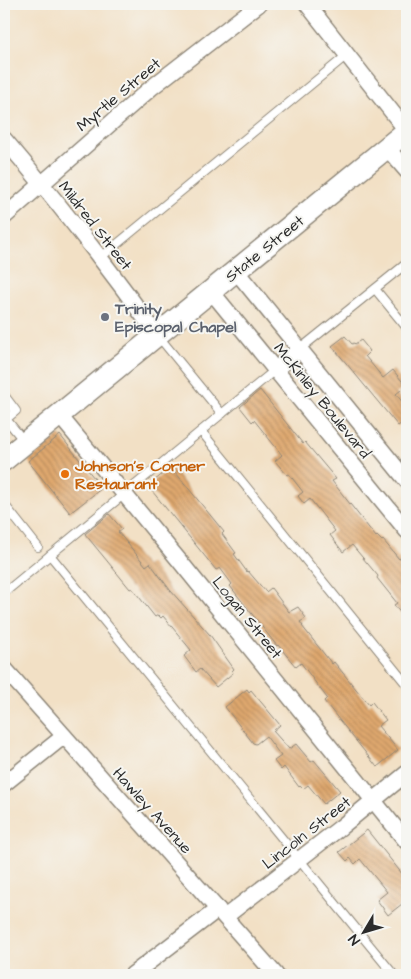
<svg xmlns="http://www.w3.org/2000/svg" width="411" height="979" font-family="'Architects Daughter',sans-serif">
<defs>
<pattern id="building-back-hatch" width="6" height="6" patternUnits="userSpaceOnUse" patternTransform="scale(1.25)"><rect width="6" height="6" fill="#dfa86e"/><path d="M-1 5l2 2M0 0l6 6M5-1l2 2" fill="none" stroke="#b5895b"/></pattern>
</defs>
<rect width="100%" height="100%" fill="#f6f6f2"/>
<filter id="ink" filterUnits="userSpaceOnUse"><feTurbulence type="fractalNoise" baseFrequency=".02" numOctaves="2"/><feDisplacementMap in="SourceGraphic" scale="10" xChannelSelector="R" yChannelSelector="G"/><feConvolveMatrix kernelMatrix="1 2 1 2 8 2 1 2 1" color-interpolation-filters="sRGB"/></filter>
<filter id="wash" filterUnits="userSpaceOnUse"><feTurbulence type="fractalNoise" baseFrequency=".0096" numOctaves="4" result="noise"/><feDisplacementMap in="SourceGraphic" scale="20" xChannelSelector="R" yChannelSelector="G"/><feGaussianBlur stdDeviation="1.12" result="paint"/><feColorMatrix in="noise" values="0 0 0 0 0 0 0 0 0 0 0 0 0 0 0 0 0 1.4 0 .05"/><feComposite in="paint" operator="in"/></filter>
<g filter="url(#wash)">
<rect width="100%" height="100%" fill="#f2e0c5"/>
<g id="blocks">
<g fill="url(#building-back-hatch)">
<polygon points="345,336 352,344 354,343 355,344 361,340 370,351 365,356 383,378 393,370 406,386 396,394 407,408 407,419 398,426 332,346"/>
<polygon points="260,390 303,444 305,442 336,479 332,481 376,537 377,536 382,541 383,540 399,559 401,558 407,565 407,621 394,605 397,603 377,578 378,576 352,545 343,552 330,535 335,531 310,499 304,504 298,496 303,492 289,474 287,475 275,461 282,455 254,420 252,422 240,407"/>
<polygon points="60,435 102,488 70,513 28,461"/>
<polygon points="171,467 224,532 222,534 236,553 234,554 247,572 248,571 266,592 271,588 289,612 298,607 306,618 300,622 303,626 302,626 332,664 334,662 369,705 372,702 386,720 378,726 398,750 377,767 324,701 327,698 301,663 296,667 278,645 277,646 230,586 232,584 220,568 216,570 148,486"/>
<polygon points="109,514 122,529 118,532 146,566 150,563 170,590 210,635 234,669 232,671 233,673 216,687 200,669 196,672 184,656 191,650 163,616 161,618 158,615 155,617 132,588 130,589 85,534"/>
<polygon points="247,689 249,692 251,690 280,725 273,731 289,749 296,744 311,762 314,760 340,791 324,804 308,785 303,789 300,786 299,787 284,767 281,770 274,761 281,756 266,736 256,744 253,743 225,707"/>
<polygon points="367,830 407,880 407,900 388,915 377,900 387,892 360,859 355,864 350,858 347,861 339,852"/>
</g>
</g>
</g>
<g filter="url(#ink)">
<use href="#blocks" fill-opacity="0" stroke="#8e8678" stroke-width="1"/>
<g fill="none" stroke-linecap="round" stroke-linejoin="round">
<defs>
<g id="lane">
<polyline points="100,258 347,55"/>
<polyline points="375,289 407,328"/>
<polyline points="159,337 222,414"/>
<polyline points="300,349 407,263"/>
<polyline points="4,395 16,411 4,421"/>
<polyline points="6,419 24,441"/>
<polyline points="201,431 407,685"/>
<polyline points="4,504 38,547"/>
<polyline points="50,555 394,975"/>
<polyline points="4,593 275,370"/>
</g>
<g id="street">
<polyline points="307,4 407,131"/>
<path d="M4,139c54,63 105,129 153,196"/>
<polyline points="387,148 407,171"/>
<polyline points="4,217 151,88 259,4"/>
<polyline points="236,271 407,481"/>
<polyline points="211,291 407,531"/>
<polyline points="275,370 300,349"/>
<polyline points="59,415 178,559 407,842"/>
<polyline points="4,668 276,975"/>
<polyline points="4,784 64,736"/>
<polyline points="225,917 341,827 407,773"/>
<polyline points="132,975 218,909"/>
</g>
<polyline id="secondary" points="4,460 407,131"/>
</defs>
<use href="#lane" stroke="#8e8678" stroke-width="10"/>
<use href="#street" stroke="#8e8678" stroke-width="18"/>
<use href="#secondary" stroke="#8e8678" stroke-width="24"/>
<use href="#lane" stroke="#fff" stroke-width="8"/>
<use href="#street" stroke="#fff" stroke-width="15"/>
<use href="#secondary" stroke="#fff" stroke-width="21"/>
</g>
</g>
<circle fill="#6b7280" stroke="#f6f6f2" stroke-width="2" cx="105" cy="317" r="5"/>
<circle fill="#e8710a" stroke="#f6f6f2" stroke-width="2" cx="65" cy="474" r="5"/>
<g text-anchor="middle" stroke-width="4" stroke-linejoin="round" paint-order="stroke">
<g font-size="16" fill="#2b2b2b" stroke="#f6f6f2">
<text transform="translate(118 94) rotate(-40)" y="6">Myrtle Street</text>
<text transform="translate(96 225) rotate(52)" y="6">Mildred Street</text>
<text transform="translate(264 248) rotate(-39)" y="6">State Street</text>
<text transform="translate(323 400) rotate(51)" y="6">McKinley Boulevard</text>
<text transform="translate(248 617) rotate(51)" y="6">Logan Street</text>
<text transform="translate(153 810) rotate(48)" y="6">Hawley Avenue</text>
<text transform="translate(306 832) rotate(-38)" y="6">Lincoln Street</text>
</g>
<g font-size="16" font-weight="bold" fill="#5b616d" stroke="#f6f6f2" text-anchor="start">
<text x="115" y="314">Trinity<tspan x="115" dy="18">Episcopal Chapel</tspan></text>
</g>
<g font-size="16" font-weight="bold" fill="#c56008" stroke="#f6f6f2" text-anchor="start">
<text x="75" y="471">Johnson's Corner<tspan x="75" dy="18">Restaurant</tspan></text>
</g>
</g>
<rect width="411" height="979" fill="none" stroke="#f6f6f2" stroke-width="20"/>
<g transform="translate(364 932) rotate(232)" stroke="#f6f6f2" stroke-width="4" paint-order="stroke">
<path d="M0-4L9 19L0 12L-9 19Z" fill="#2b2b2b"/>
<text y="-8" font-size="14" font-weight="bold" text-anchor="middle" fill="#2b2b2b">N</text>
</g>
</svg>
